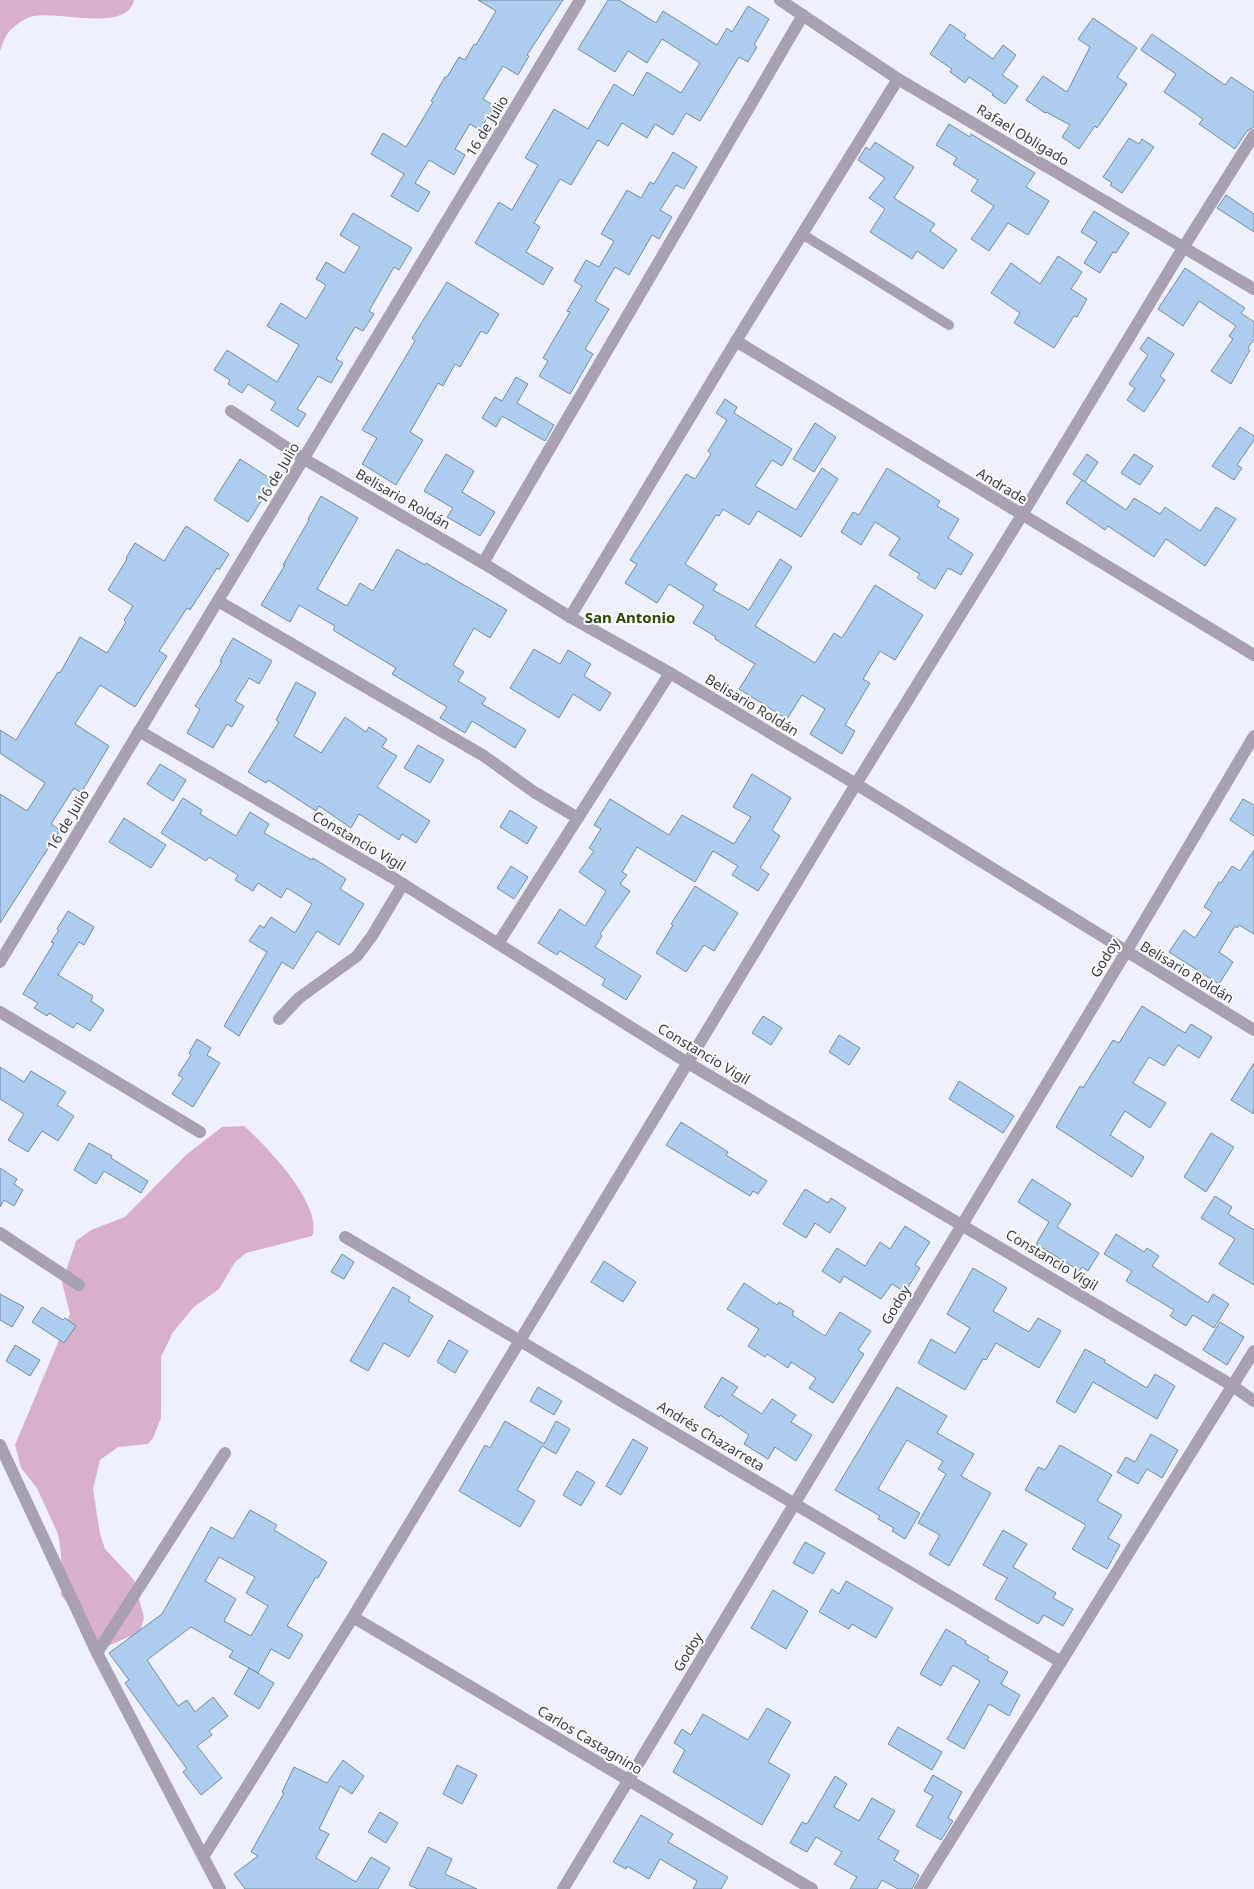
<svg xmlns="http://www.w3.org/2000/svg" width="1254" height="1889" font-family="'Noto Sans',sans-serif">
<rect width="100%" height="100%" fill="#eef0fe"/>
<g fill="#d9b0ca">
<path d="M0,0h134c-7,34 -80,9 -104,17 -7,2 -21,13 -24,19 -3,5 -4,10 -6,15z"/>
<path d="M244,1126c22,19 80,80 68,110l-66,17 -11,9 -16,27 -25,18 -21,25 -12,25v61l-8,20 -5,6 -30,3 -18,13 -7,29 7,45 5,15 29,31 10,38 -4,14 -37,16 -42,-53v-42l-3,-19 -21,-46 -16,-20 -6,-23 55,-131 -8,-31 14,-42 15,-11 34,-13 61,-62 36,-28z"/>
</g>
<g fill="#aecef0" stroke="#758ca5" fill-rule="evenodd">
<polygon points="478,0 563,0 527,55 529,56 518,75 503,66 483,99 494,106 480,130 470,124 455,149 465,155 454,175 429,160 415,183 430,192 418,212 391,196 404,174 371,154 383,133 406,147 433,102 431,101 445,77 447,77 459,57 465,60 474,44 476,45 496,11"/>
<polygon points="608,0 619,0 656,23 663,11 717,45 727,28 732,32 748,6 769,19 754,45 757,47 748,62 739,57 700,121 686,113 673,135 655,124 647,138 622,123 608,146 598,140 571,185 560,179 534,223 540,227 526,252 553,268 543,285 475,243 499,202 512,210 538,165 525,158 554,109 588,129 614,84 633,96 647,72 681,93 700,63 662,39 647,63 628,51 615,72 578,49"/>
<polygon points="1093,18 1137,48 1117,77 1127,84 1097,128 1095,126 1079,149 1062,137 1070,125 1046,112 1045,113 1026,100 1043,76 1067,92 1090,47 1078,39"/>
<polygon points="950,24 966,35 964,38 993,59 1003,45 1016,55 1002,75 1018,86 1005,104 992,95 994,94 969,77 965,83 950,72 952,69 930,54"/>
<polygon points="1152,34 1225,85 1231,77 1254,92 1254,127 1247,131 1235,149 1199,124 1203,119 1164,92 1176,74 1141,50"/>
<polygon points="949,124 970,137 971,134 1035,173 1026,187 1049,201 1028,235 1008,223 989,251 971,239 994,206 971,191 978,180 953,164 957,158 936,145"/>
<polygon points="1129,138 1139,144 1142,139 1154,147 1122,193 1110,185 1112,183 1103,177"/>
<polygon points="875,142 914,167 894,198 935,224 930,231 957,250 943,269 917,251 912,259 870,232 885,209 869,198 885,178 858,160 866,147 870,150"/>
<polygon points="673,152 697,167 684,189 676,185 660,210 672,217 659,239 652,235 629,275 615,267 595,301 609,309 585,349 593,354 570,394 539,376 548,361 543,358 570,312 567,311 582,286 574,281 586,260 599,267 614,241 601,234 627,190 641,198 650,182 654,184"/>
<polygon points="1226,195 1254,214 1254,232 1217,208"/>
<polygon points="1094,211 1129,233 1116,253 1113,252 1100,273 1084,263 1097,242 1081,232"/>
<polygon points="353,213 412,248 399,270 394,267 369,311 374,314 363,331 355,327 336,359 343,363 331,383 318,376 297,409 306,414 298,427 271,410 276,402 248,384 242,393 228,384 230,380 214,370 227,350 277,382 299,345 267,326 281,303 306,319 326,285 316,279 326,262 344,273 360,247 340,235"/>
<polygon points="1058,256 1082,272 1071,289 1087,299 1077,317 1074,316 1054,348 1014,323 1020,313 991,293 1011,263 1040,284"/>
<polygon points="1185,268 1245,308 1241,313 1254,322 1254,339 1248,348 1250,350 1231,384 1211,371 1233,339 1229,336 1236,326 1199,301 1183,326 1158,309"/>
<polygon points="447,282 499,314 487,334 481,331 460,367 455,364 443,386 438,383 410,432 423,440 396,485 362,464 377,438 362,430 415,341 412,338"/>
<polygon points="1148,337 1174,354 1160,376 1165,380 1144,412 1127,400 1135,388 1129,384 1148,355 1140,349"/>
<polygon points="516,377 528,384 517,403 554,425 545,441 502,416 496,427 482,418 495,397 502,401"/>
<polygon points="725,399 737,407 734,413 792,449 782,466 772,460 755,486 796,510 822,468 838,479 801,537 758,511 749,525 723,509 719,516 716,515 685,564 717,584 713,590 749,610 780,559 792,567 755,626 815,663 834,633 842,638 875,585 923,615 895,660 880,651 863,679 870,683 845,725 855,731 842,754 810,734 825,709 802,695 787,719 739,689 755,664 715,639 716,637 693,623 704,606 669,584 657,603 625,583 637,564 630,560 686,474 695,479 711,454 708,451 727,420 716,413"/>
<polygon points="815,423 836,437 814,472 793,459"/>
<polygon points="1240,427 1254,436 1254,440 1237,465 1242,468 1234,480 1212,466"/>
<polygon points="446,454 474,471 462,492 495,512 480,536 447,517 453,508 424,491"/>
<polygon points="1087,454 1098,462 1085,482 1073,474"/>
<polygon points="1134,454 1153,466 1140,485 1121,473"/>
<polygon points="240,459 274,481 248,522 214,500"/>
<polygon points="887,468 940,501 937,506 959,519 948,538 973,554 961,575 948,568 935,589 917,578 920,574 889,555 900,538 875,522 861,545 841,532 853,512 859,515"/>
<polygon points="1082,480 1126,510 1134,498 1160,514 1165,507 1200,531 1216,507 1236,519 1205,566 1166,539 1154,557 1108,526 1105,530 1066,503"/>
<polygon points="321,496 358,518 317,589 347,606 360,583 373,591 397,549 425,565 426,563 507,610 490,638 474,628 453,665 464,672 458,681 486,698 482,704 526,730 515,748 472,721 465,733 440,718 447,707 392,674 396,668 333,630 335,626 299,605 290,622 261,605 285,565 283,565 309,520 308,519"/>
<polygon points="186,526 229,554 219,570 217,568 190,610 187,608 159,651 167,656 135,707 100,685 75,724 109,746 81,793 74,788 51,824 60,830 0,923 0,794 27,811 45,783 0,753 0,730 16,740 58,672 60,673 80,637 107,653 126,622 124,620 133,606 108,590 127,559 126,558 135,543 164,561"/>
<polygon points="233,638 272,661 259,684 249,678 235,701 244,706 232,727 227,724 213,748 187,733 200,709 195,706 222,662 220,661"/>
<polygon points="534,649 560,664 568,650 591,664 584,676 611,693 600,711 573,694 559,718 510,688"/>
<polygon points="296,682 316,693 294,736 321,753 345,717 366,732 369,727 387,739 382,747 397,756 377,787 430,821 416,843 402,834 399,840 359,814 351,828 319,806 316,811 268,780 266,783 248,772 279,722 276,720"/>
<polygon points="418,745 444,760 430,783 404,768"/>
<polygon points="160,764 186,780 173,801 147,784"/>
<polygon points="752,774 791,798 772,830 780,836 760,868 769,874 758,891 732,875 738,866 713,851 695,882 637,847 622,872 627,875 620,884 630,891 600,934 602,936 595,947 641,976 626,1000 602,985 605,979 560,951 557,955 538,943 560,909 585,926 606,891 579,872 594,851 589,848 601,829 594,825 610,799 669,835 682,815 734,844 751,817 733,807"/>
<polygon points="183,798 202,810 200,814 236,836 250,812 269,824 264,833 312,860 313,858 346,879 340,889 364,904 339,945 317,931 293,969 282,962 239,1036 224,1026 267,952 249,941 260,925 264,928 271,917 295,933 312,904 287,888 281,898 258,883 253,891 235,880 238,875 209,857 206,861 161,833"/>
<polygon points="1243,799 1254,805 1254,836 1230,820"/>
<polygon points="510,810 537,827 527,844 500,827"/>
<polygon points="124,818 166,845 151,868 109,842"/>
<polygon points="1254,850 1254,934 1239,925 1237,928 1235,926 1219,952 1233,962 1219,984 1169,952 1184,930 1195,938 1212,912 1204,907 1219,882 1221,883 1232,866 1240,871"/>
<polygon points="511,866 528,877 514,899 497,888"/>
<polygon points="695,886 738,913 714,951 704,945 686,972 656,953 673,925 671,924"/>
<polygon points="68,911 94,927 84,945 79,942 58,975 93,996 91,1001 104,1010 90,1031 77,1023 73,1028 49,1013 47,1016 34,1008 38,1003 23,994 54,943 51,942 59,930 57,929"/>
<polygon points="1142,1006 1185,1033 1191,1024 1212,1037 1199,1058 1178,1045 1164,1066 1149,1057 1133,1083 1166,1103 1150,1128 1125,1111 1110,1135 1144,1157 1132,1177 1056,1127 1080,1086 1083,1088 1113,1040 1119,1043"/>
<polygon points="763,1016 782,1028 771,1045 752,1033"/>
<polygon points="839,1035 860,1048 849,1065 829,1052"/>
<polygon points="197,1039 211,1048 207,1055 220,1063 193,1107 172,1094 183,1078 178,1075 191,1055 189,1053"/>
<polygon points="1254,1063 1254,1114 1231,1100"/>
<polygon points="0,1067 24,1082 31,1071 66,1092 57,1105 74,1116 58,1141 42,1131 28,1152 8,1140 24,1114 0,1099"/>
<polygon points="959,1081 1014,1116 1003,1133 949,1099"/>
<polygon points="681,1122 728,1152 726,1155 767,1181 758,1194 753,1191 750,1196 666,1145"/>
<polygon points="1211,1133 1234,1147 1206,1192 1184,1177"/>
<polygon points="89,1143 112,1156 111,1158 148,1181 141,1193 104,1171 96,1184 74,1170"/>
<polygon points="0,1168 17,1179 14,1184 23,1190 14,1206 4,1200 0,1207"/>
<polygon points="1032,1179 1071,1204 1057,1227 1099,1253 1088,1271 1082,1267 1080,1271 1036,1244 1049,1222 1018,1202"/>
<polygon points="805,1189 828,1203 831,1198 846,1208 830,1233 815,1223 806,1238 783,1224"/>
<polygon points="1215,1196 1232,1207 1228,1214 1254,1230 1254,1285 1219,1264 1235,1239 1201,1218"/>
<polygon points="905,1226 930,1242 915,1265 920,1268 905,1292 892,1284 881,1299 844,1276 840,1283 822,1271 837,1248 865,1266 880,1242 890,1249"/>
<polygon points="1116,1234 1144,1252 1147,1248 1159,1256 1152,1266 1208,1303 1213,1294 1229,1304 1214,1328 1193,1315 1186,1326 1170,1316 1174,1310 1126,1281 1132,1271 1104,1254"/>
<polygon points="342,1254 354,1262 344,1279 331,1272"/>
<polygon points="604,1261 636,1282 623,1302 591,1282"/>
<polygon points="973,1268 1007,1288 993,1311 1029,1332 1038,1318 1061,1331 1039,1368 996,1343 986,1360 983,1359 965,1390 918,1363 931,1339 955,1353 970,1328 947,1314"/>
<polygon points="744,1283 777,1305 779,1302 794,1311 792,1315 825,1336 840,1312 871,1331 858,1350 864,1354 833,1403 809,1388 816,1378 791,1362 788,1368 767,1354 765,1357 748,1346 759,1329 727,1309"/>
<polygon points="393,1287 410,1297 408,1301 433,1316 409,1357 384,1343 368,1371 350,1361"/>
<polygon points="0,1294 24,1307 12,1327 0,1320"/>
<polygon points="42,1307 63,1320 65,1318 76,1326 64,1343 32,1322"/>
<polygon points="1220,1322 1244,1337 1227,1365 1203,1350"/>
<polygon points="449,1340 468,1351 455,1373 437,1362"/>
<polygon points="15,1345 40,1360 30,1376 6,1361"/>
<polygon points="1085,1349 1105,1360 1104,1362 1147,1388 1155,1374 1175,1386 1157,1419 1093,1382 1075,1413 1056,1402"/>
<polygon points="722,1377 738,1387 732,1395 762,1414 772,1399 796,1415 791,1422 812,1435 796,1461 775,1447 768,1459 744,1444 749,1435 720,1415 719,1417 704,1407"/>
<polygon points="538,1387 562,1401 554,1415 530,1401"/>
<polygon points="897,1387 947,1416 937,1433 974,1454 961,1476 991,1493 949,1566 929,1554 940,1535 918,1523 946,1474 938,1469 943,1461 907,1440 878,1489 920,1513 905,1539 892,1531 894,1528 878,1519 880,1516 835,1490"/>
<polygon points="505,1421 544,1444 556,1421 570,1429 556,1454 542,1446 517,1490 535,1501 520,1527 459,1491 485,1445 490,1448"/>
<polygon points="1151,1434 1178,1450 1162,1478 1147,1469 1138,1484 1117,1472 1126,1457 1135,1462"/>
<polygon points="633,1439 648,1448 621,1495 606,1486"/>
<polygon points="1060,1445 1112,1475 1097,1501 1122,1515 1108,1538 1120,1545 1107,1569 1072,1549 1086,1525 1025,1490 1038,1467 1045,1470"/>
<polygon points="577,1471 595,1482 581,1506 563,1495"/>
<path d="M250,1510l27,15 -3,5 53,32 -9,16 -2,-1 -29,49 16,9 -14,24 -18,-10 -13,24 -29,-16 4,-6 -42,-24 -44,33 31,46 9,-6 8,12 18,-15 15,19 -19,15 3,4 -15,11 25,32 -21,17 -18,-23 4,-3 -62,-86 4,-3 -20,-27 53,-39 49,-87 22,12zM219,1557l36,20 -9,16 22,13 -17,30 -27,-15 12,-22 -31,-18z"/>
<polygon points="1003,1530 1027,1544 1013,1567 1056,1593 1053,1598 1073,1609 1063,1626 1044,1615 1038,1624 995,1599 1008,1577 1007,1578 983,1565"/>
<polygon points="805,1542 825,1553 813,1574 793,1563"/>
<polygon points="846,1581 893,1608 876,1638 852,1624 849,1629 819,1612 832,1589 839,1594"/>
<polygon points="773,1590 808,1611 786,1649 751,1628"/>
<polygon points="946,1629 966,1641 965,1643 989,1657 987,1660 1008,1672 1001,1684 1020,1695 1009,1716 989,1704 964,1749 947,1739 980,1681 953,1665 941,1686 920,1674"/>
<polygon points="249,1668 274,1683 259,1709 234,1694"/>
<polygon points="767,1708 791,1722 768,1762 790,1775 762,1825 673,1772 685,1750 674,1743 682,1729 691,1735 703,1714 748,1740"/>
<polygon points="898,1727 942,1752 932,1770 888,1744"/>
<polygon points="343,1760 364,1776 352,1794 340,1786 319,1829 329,1834 316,1858 356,1882 371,1857 390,1868 378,1889 245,1889 234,1874 258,1856 251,1852 284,1793 282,1792 294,1767 327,1783"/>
<polygon points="457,1765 477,1775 462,1804 443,1794"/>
<polygon points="933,1775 962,1792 948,1818 953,1821 941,1840 916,1826 933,1796 924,1791"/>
<polygon points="835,1776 847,1784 834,1807 859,1821 872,1798 895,1811 878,1839 899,1851 894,1860 919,1875 912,1889 898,1889 882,1880 877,1889 850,1889 857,1877 834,1864 842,1852 816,1837 807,1852 790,1843 802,1822 807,1824"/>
<polygon points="380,1812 398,1823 386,1843 368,1832"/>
<polygon points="641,1815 673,1834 668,1842 728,1877 721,1889 693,1889 697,1881 660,1859 649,1879 627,1866 626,1869 613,1862"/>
<polygon points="428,1847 452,1859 445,1874 477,1889 418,1889 409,1885"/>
</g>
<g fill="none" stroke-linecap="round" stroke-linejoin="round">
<polyline stroke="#a9a0b1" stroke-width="10" points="802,234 949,325"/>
<g stroke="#a9a0b1" stroke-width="12">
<polyline points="780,0 898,79 1254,289"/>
<polyline points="736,341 1254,655"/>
<polyline points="231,411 304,459 483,563 570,617 670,673 856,784 1254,1030"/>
<polyline points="483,563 803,15"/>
<polyline points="218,601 484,756 534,792 578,818"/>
<polyline points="570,617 736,341 898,79"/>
<polyline points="139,731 395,879 688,1063 1233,1386 1254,1401"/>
<polyline points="499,942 670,673"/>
<polyline points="0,962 580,0"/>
<polyline points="0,1012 200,1132"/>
<polyline points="279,1019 299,998 357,956 372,936 403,884"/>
<polyline points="0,1233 79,1285"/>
<polyline points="345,1237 1061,1662"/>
<polyline points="0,1445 97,1653 220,1889"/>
<polyline points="353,1617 812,1889"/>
<polyline points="97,1653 225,1453"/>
<polyline points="203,1857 353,1617 856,784 1022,515 1183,248 1254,135"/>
<polyline points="563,1889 1126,952 1254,736"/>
<polyline points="920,1889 1254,1351"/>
</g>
</g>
<g text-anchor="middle" stroke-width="4" stroke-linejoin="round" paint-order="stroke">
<g font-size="14" fill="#393a47" stroke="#fefefe">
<text transform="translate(487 126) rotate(-59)" y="5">16 de Julio</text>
<text transform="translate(1023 135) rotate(31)" y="5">Rafael Obligado</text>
<text transform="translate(278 473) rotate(-59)" y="5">16 de Julio</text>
<text transform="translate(1002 486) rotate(31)" y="5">Andrade</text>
<text transform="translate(403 499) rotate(30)" y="5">Belisario Roldán</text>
<text transform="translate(752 705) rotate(31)" y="5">Belisario Roldán</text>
<text transform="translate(68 820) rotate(-59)" y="5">16 de Julio</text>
<text transform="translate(359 841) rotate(30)" y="5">Constancio Vigil</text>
<text transform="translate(1105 958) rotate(-59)" y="5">Godoy</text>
<text transform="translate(1187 972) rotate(31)" y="5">Belisario Roldán</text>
<text transform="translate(704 1054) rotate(31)" y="5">Constancio Vigil</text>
<text transform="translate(1052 1260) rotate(31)" y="5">Constancio Vigil</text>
<text transform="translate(896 1305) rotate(-59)" y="5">Godoy</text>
<text transform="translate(711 1436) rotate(31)" y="5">Andrés Chazarreta</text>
<text transform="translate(688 1652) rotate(-59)" y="5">Godoy</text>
<text transform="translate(590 1740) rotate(31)" y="5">Carlos Castagnino</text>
</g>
<g font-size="15" font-weight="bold" fill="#294700" stroke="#fefefe">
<text x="630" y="623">San Antonio</text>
</g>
</g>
</svg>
